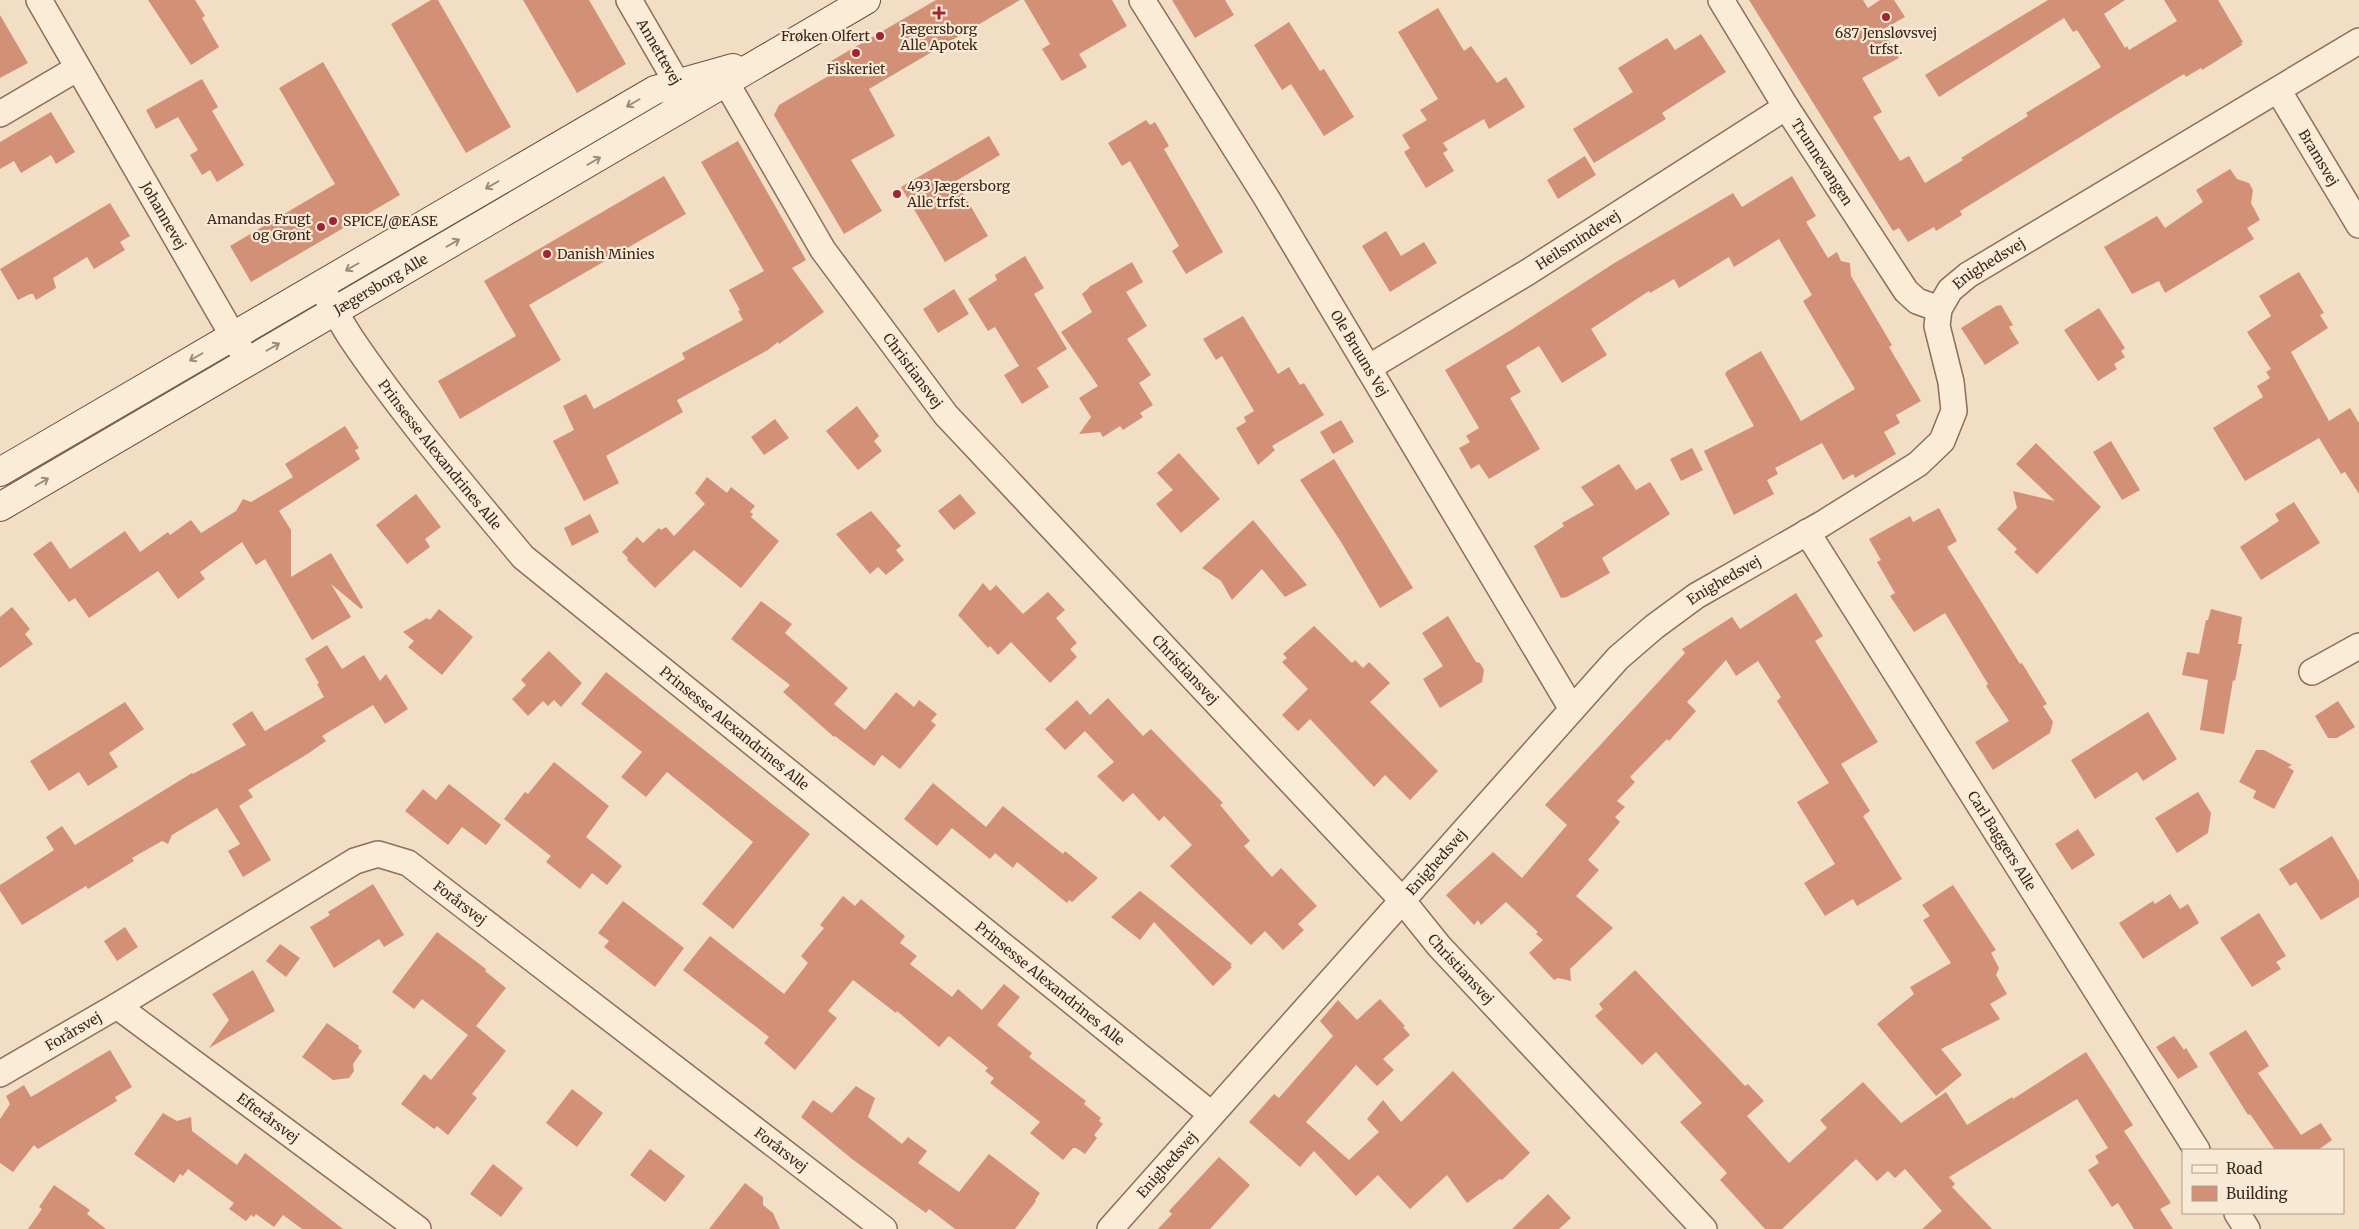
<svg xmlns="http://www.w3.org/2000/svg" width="2359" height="1229" font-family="Merriweather,serif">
<rect width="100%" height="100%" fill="#f1dec4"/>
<g fill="#d29177">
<polygon points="148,0 195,0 205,16 202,18 219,47 191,65"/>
<polygon points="431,0 438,0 511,127 466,153 391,24"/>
<polygon points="523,0 589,0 626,64 577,93"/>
<polygon points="936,0 1020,0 869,89 895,136 851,160 882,211 844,234 774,115 779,105 837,71 831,61"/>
<polygon points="1024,0 1112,0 1127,26 1079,54 1087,67 1062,81 1042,49 1050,44"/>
<polygon points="1172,0 1225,0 1234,15 1195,38"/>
<polygon points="1749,0 1863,0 1868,8 1880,0 1894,0 1905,17 1882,30 1899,58 1862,78 1882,112 1873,117 1900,161 1909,156 1925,183 1963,160 1961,158 2028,116 2026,113 2101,67 2077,30 2073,32 2064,18 1939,97 1925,75 2048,0 2125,0 2104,14 2125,48 2127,46 2129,50 2177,21 2164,0 2218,0 2243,42 2241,43 2242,45 2202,70 2201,68 2186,77 2184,74 2116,115 1960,211 1962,215 1936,231 1934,227 1908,242 1899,228 1893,231"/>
<polygon points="1438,8 1464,51 1471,46 1497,83 1506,77 1525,107 1489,129 1484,119 1443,143 1448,150 1443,153 1454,171 1426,188 1404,152 1410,148 1402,135 1427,120 1420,110 1438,99 1398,32"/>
<polygon points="0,15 28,63 0,78"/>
<polygon points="1289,22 1320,71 1324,69 1354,117 1324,136 1291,84 1282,90 1254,45"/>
<polygon points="1701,34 1726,72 1662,113 1666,119 1594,163 1573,129 1633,92 1618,68 1667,38 1675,50"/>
<polygon points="323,62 400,195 251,282 230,246 335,184 279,88"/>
<polygon points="202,79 218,107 212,111 244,165 217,182 210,170 202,175 190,155 198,150 178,117 156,129 146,110"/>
<polygon points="51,112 75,152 56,164 51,155 21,173 14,161 0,169 0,142"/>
<polygon points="1146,120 1150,125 1155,122 1169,146 1164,149 1223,252 1186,274 1172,251 1179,246 1130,161 1122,166 1108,143"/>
<polygon points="989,136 1000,155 956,181 988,236 945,262 901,187"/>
<polygon points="738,141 806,260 792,268 824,312 779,344 778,342 768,350 677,400 683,412 606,456 619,483 584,501 553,441 574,430 563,406 586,394 594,409 685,359 682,353 743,320 738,311 740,310 729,290 764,271 701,162"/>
<polygon points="1585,156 1596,175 1558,199 1547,180"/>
<polygon points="2230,169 2237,179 2249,183 2253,190 2251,203 2260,220 2247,228 2254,239 2165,293 2159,281 2132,294 2104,247 2157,216 2165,228 2203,202 2196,190"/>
<polygon points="664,176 686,214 529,305 561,360 460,419 438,381 516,336 484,281"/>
<polygon points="1792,176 1816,216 1806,222 1828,258 1837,252 1841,261 1850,263 1851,276 1892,345 1889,347 1921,401 1896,415 1900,423 1884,432 1896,454 1855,478 1853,474 1843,480 1822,443 1775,468 1778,474 1767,480 1774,494 1734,515 1704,451 1754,426 1725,374 1727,371 1761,351 1801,421 1855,389 1803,301 1812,295 1779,239 1734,267 1729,257 1679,288 1674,279 1650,293 1649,291 1591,329 1607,355 1562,383 1539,346 1506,366 1521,392 1510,398 1540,449 1489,479 1479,464 1471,469 1459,448 1470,442 1466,436 1479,428 1445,370 1511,330 1616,262 1733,193 1742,207"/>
<polygon points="110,203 130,236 120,242 125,250 94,269 87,257 53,278 56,288 36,300 33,294 30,294 18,300 0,269"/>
<polygon points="1386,231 1401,256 1424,242 1437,263 1390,292 1362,246"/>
<polygon points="1025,256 1044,288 1034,294 1067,349 1037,368 1049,387 1022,404 1004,375 1019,366 995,327 988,331 968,299 997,280 995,275"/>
<polygon points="1132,262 1143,282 1126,292 1147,326 1127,339 1151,375 1139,383 1153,405 1140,413 1143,417 1123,430 1120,426 1103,437 1100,432 1079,434 1091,417 1079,398 1098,386 1061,332 1092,312 1082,294 1089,288 1089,287"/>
<polygon points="2299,272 2324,313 2320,315 2328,328 2291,352 2329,421 2350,408 2359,423 2359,494 2345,472 2341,474 2319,438 2245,481 2213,428 2263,397 2257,386 2270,378 2266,372 2271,369 2247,332 2271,316 2259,296"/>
<polygon points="954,289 969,314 938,333 923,309"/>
<polygon points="2001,305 2013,325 2009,327 2019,343 1985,365 1961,328 1996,306"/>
<polygon points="2099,308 2125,348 2121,351 2125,357 2114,364 2117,369 2098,381 2064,330"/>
<polygon points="1243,316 1278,374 1289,367 1300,385 1304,383 1324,415 1272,446 1275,450 1258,465 1236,428 1246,422 1244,417 1254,411 1222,356 1216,360 1203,339"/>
<polygon points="857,406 879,436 874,441 882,451 858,470 826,431"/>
<polygon points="775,419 789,438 764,455 751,437"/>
<polygon points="1341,420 1354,442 1333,454 1320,432"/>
<polygon points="345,426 359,448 355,450 360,459 279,511 291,530 291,577 331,553 363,607 361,609 331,584 351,617 312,640 265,559 256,565 242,542 200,572 205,579 178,599 158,571 89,618 75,598 69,602 33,554 51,541 70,569 125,531 140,552 168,532 170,535 191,520 201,533 236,511 243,499 251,502 293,477 285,464"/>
<polygon points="2111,441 2140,490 2122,500 2093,452"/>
<polygon points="2036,443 2101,507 2037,574 2014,552 2017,549 1997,529 2017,508 2013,491 2055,501 2016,464"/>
<polygon points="1692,448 1703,470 1681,481 1670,459"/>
<polygon points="1179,453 1220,499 1181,533 1156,504 1173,490 1157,473"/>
<polygon points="1334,459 1413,588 1380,608 1341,542 1300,480"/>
<polygon points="1619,464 1636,490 1650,482 1670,514 1602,558 1610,573 1567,597 1561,598 1534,546 1564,526 1562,523 1594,505 1581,487"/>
<polygon points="707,477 727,493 731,487 755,506 750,512 753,514 751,517 779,541 741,588 694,550 655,588 627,560 628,558 622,552 637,537 643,543 659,528 661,530 666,527 674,536 705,504 695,493"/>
<polygon points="416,494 441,527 425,539 430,547 407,564 376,525"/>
<polygon points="960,494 976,513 954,530 938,511"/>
<polygon points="2294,502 2320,543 2261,580 2240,547 2279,521 2275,514"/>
<polygon points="1939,508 1957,541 1947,547 2020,664 2022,663 2047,704 2043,706 2053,722 2050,733 1993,770 1975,742 2009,721 1986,686 1988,684 1945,613 1914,632 1890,596 1895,593 1877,562 1881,560 1869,539 1910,516 1913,522"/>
<polygon points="871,511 901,546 896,550 904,560 886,575 878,567 870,574 836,534"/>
<polygon points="590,514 599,532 572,546 564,528"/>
<polygon points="1253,520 1307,585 1285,597 1262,569 1232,600 1221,581 1202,568"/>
<polygon points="983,583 990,591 996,585 1023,614 1048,592 1065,610 1056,618 1077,643 1070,649 1077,657 1050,683 1011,642 998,655 990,646 988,648 958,615"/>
<polygon points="1796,593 1823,636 1815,641 1878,742 1841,764 1870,811 1863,816 1902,879 1857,906 1853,899 1825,916 1804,883 1835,864 1797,802 1829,783 1777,701 1781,697 1758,661 1736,676 1726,660 1687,702 1696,711 1669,741 1667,739 1630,777 1635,782 1617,801 1625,807 1615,817 1620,822 1588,860 1599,870 1576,896 1613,928 1570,969 1571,981 1558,978 1554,980 1529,953 1543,940 1536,934 1538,932 1506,902 1481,925 1478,920 1474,925 1446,895 1493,852 1522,878 1567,825 1545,805 1685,653 1682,649 1732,617 1740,629"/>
<polygon points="761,601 792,624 785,633 848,688 834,704 865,730 896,692 914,707 919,700 937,714 931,721 936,725 900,769 882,755 874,766 835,736 834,737 783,692 790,685 731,639"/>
<polygon points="12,607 30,629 25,634 33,644 0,668 0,617"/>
<polygon points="439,609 473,637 442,675 408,647 414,641 403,632 427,618 430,620"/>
<polygon points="2211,609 2242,617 2238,644 2242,644 2235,681 2233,680 2224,734 2200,730 2208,680 2182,675 2187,652 2199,654 2206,620 2208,620"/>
<polygon points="1448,616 1476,662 1480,663 1484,670 1482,682 1440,708 1423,679 1443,666 1422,633"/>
<polygon points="1314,626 1352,663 1355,660 1363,668 1369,662 1390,683 1370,702 1438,771 1410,800 1385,775 1374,787 1310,719 1298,731 1282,715 1308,689 1282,662 1287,658 1283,654"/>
<polygon points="327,645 342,669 364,655 380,681 386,674 408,709 385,724 373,705 322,736 326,741 309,753 248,790 253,797 239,806 271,860 243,877 228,851 240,844 217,808 172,835 168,844 162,841 132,858 134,861 88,889 86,886 22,925 0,891 0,885 54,850 46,837 62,826 75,845 192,773 193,774 246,745 232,724 252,711 265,731 324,697 317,684 319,683 305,659"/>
<polygon points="549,651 582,683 561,707 554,700 548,706 543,701 528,716 512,699 526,685 521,680"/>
<polygon points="606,672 810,834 733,929 702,904 753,842 667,772 646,797 621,777 642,752 581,704"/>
<polygon points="1108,698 1143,736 1151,729 1223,803 1220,805 1250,841 1244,846 1272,877 1281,868 1317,906 1298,924 1304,930 1283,950 1265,931 1251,945 1170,866 1192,845 1164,816 1159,821 1133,793 1123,802 1097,776 1114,762 1085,731 1065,750 1045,729 1077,700 1090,715"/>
<polygon points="2338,701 2355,727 2337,738 2328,738 2315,716"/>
<polygon points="125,702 144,729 109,753 118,767 88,786 79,772 49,791 30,761"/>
<polygon points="2148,712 2177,759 2143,781 2137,772 2095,799 2071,760"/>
<polygon points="2256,750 2264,750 2292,765 2288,767 2294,771 2274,809 2253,798 2256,791 2239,782"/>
<polygon points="554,762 609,806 586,837 622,866 607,885 592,873 580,889 546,862 551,856 504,819 525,792 528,794"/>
<polygon points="933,783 986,827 1003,806 1063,854 1065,851 1098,878 1072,902 1069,900 1067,903 1017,862 1013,868 995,853 990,859 952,828 937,846 904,819"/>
<polygon points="449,784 501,825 486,845 462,827 448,845 405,811 423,789 436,800"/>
<polygon points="2198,792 2211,813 2208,833 2177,853 2155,818"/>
<polygon points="2078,829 2095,855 2072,870 2055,844"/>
<polygon points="2332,836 2359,881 2359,897 2321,920 2296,882 2290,886 2279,869"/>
<polygon points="373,884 404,935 384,947 379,939 334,968 310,927 330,915 328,912"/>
<polygon points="1953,885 1996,950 1991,953 1999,968 1996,975 2007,994 1990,1004 2000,1019 1941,1049 1962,1075 1936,1096 1877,1024 1914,994 1910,987 1951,963 1923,920 1930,916 1922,905"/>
<polygon points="1140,891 1232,964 1230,965 1232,967 1213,986 1154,922 1140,940 1111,917"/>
<polygon points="2170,894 2180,909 2188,904 2199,923 2143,959 2119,923 2153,901 2155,904"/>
<polygon points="843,896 855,906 861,899 905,936 900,943 917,956 910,964 952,997 958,989 982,1010 1004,984 1020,997 997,1025 1032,1053 1029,1057 1086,1101 1084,1104 1101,1118 1099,1121 1103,1124 1094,1135 1097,1138 1085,1154 1076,1148 1073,1148 1063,1160 1030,1133 1040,1122 990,1083 994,1078 985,1071 988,1068 949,1036 939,1047 897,1011 896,1013 853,980 828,1011 837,1018 795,1070 764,1043 769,1037 683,970 710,936 784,994 808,963 801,956 824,928 820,925"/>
<polygon points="623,901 684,948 655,987 604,947 609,941 598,933"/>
<polygon points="2259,913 2286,956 2276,962 2281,969 2252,987 2220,938"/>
<polygon points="125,927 138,947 117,961 104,941"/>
<polygon points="437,932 486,969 485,971 506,988 476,1026 506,1051 472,1094 477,1098 448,1135 437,1126 434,1129 401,1104 424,1074 431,1080 468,1035 422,999 414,1009 392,992"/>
<polygon points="280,944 300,958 286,977 266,961"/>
<polygon points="253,970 275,1011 209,1048 229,1020 212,994"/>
<polygon points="1635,970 1745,1086 1748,1084 1764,1101 1747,1116 1789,1163 1827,1128 1820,1120 1863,1082 1901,1123 1946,1092 1967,1125 2012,1097 2013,1099 2086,1052 2133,1125 2124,1131 2171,1203 2160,1209 2173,1229 2134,1229 2118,1203 2112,1207 2088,1170 2099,1163 2095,1156 2108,1148 2077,1099 1949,1177 1955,1184 1952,1187 1992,1229 1922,1229 1942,1211 1905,1169 1895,1178 1888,1171 1877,1181 1856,1159 1782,1229 1765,1229 1720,1180 1727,1173 1680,1122 1702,1103 1656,1052 1642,1065 1595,1016 1603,1009 1599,1004"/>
<polygon points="1380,999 1405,1026 1403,1027 1410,1035 1383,1059 1394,1070 1377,1086 1356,1065 1306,1122 1349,1160 1379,1132 1367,1119 1383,1100 1401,1122 1453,1071 1530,1153 1502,1180 1500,1179 1467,1203 1447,1175 1410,1209 1378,1175 1356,1196 1314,1151 1300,1167 1249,1122 1274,1094 1279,1098 1333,1036 1320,1021 1338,1000 1357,1020"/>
<polygon points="327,1023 359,1046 358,1048 362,1051 353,1064 354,1071 349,1078 333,1080 302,1057"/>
<polygon points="2246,1030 2269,1066 2258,1073 2301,1135 2321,1123 2332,1140 2318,1150 2275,1150 2250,1114 2248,1115 2209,1053"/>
<polygon points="2174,1036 2184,1050 2186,1048 2198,1067 2178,1079 2156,1047"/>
<polygon points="110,1050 132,1087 115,1097 117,1101 38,1149 34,1145 13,1172 0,1163 0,1119 10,1104 6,1096 24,1085 31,1097"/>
<polygon points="856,1086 875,1098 868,1117 902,1144 908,1137 927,1151 918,1163 959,1192 989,1154 1040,1193 1035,1200 1036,1201 1015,1229 955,1229 929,1209 926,1213 852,1159 801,1117 813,1100 832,1113"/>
<polygon points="572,1089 603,1113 577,1147 546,1123"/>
<polygon points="163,1113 177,1121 191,1117 192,1131 237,1165 245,1153 343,1229 302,1229 283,1215 274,1227 256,1214 254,1217 251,1215 246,1221 229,1209 234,1203 188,1169 183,1176 180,1174 174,1183 134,1154"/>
<polygon points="650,1149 685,1176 665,1202 630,1175"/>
<polygon points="1219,1157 1250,1185 1210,1229 1158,1229 1172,1214 1169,1211"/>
<polygon points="493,1164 523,1188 501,1217 470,1194"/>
<polygon points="745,1183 763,1197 763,1205 773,1213 780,1229 709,1229"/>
<polygon points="54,1185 90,1210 87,1214 106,1229 28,1229 42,1209 39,1207"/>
<polygon points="1548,1194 1571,1218 1559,1229 1512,1229"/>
</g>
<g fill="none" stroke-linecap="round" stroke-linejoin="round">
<defs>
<g id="street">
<path id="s1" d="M39,0l209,362"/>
<path id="s2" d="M629,0l59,102"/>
<path id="s3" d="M1142,0l124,197 306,512"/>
<path id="s4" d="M1721,0l65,107 120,184 11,10 22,8"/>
<path id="s5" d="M720,72l103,178 123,165 456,485 37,46 265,283"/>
<path id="s6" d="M2278,90l81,135"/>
<polyline points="0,114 78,68"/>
<path id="s7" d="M320,285c10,18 20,36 31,53 52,77 113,148 172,219l688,557"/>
<path id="s8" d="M1368,368l160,-96 258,-165"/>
<path id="s9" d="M1807,532l390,618"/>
<polyline points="2312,672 2359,646"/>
<path id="s10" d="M117,1006l301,223"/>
<path id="s11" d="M0,1074l117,-68 238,-145 23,-7 30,9 476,366"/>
<polyline points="2237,1213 2247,1229"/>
<path id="s12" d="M1110,1229l508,-571 36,-31 42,-31 126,-72 96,-60 24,-23 12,-30 -3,-29 -14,-56 2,-17 11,-19 18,-15 391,-234"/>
</g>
<g id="secondary">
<polyline points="0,472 655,90 733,68"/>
<path id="s13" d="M0,507l866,-507"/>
</g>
</defs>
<use href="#street" stroke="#8e6e59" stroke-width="28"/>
<use href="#secondary" stroke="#704f3c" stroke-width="30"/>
<use href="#street" stroke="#fbecd8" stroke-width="25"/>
<use href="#secondary" stroke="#fbecd8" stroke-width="28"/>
</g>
<defs><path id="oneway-shaft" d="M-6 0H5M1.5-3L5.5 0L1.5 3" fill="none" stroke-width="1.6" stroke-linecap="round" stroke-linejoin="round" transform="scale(1.25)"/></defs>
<g stroke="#9c8a7b">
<use href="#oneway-shaft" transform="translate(633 103) rotate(150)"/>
<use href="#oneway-shaft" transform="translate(594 161) rotate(-30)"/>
<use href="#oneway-shaft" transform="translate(492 185) rotate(150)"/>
<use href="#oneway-shaft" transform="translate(453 243) rotate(-30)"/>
<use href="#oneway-shaft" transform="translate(352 267) rotate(150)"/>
<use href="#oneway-shaft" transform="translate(273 347) rotate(-30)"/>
<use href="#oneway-shaft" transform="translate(196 357) rotate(150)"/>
<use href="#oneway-shaft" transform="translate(42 482) rotate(-30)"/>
</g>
<g fill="#a12436" stroke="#f8e9d4" stroke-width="2">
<path d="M936.5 5.5h5v5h5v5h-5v5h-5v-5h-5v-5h5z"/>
<circle cx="1886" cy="17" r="5"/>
<circle cx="880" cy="36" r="5"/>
<circle cx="856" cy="53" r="5"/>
<circle cx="897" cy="194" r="5"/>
<circle cx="333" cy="221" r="5"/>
<circle cx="321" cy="227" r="5"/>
<circle cx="547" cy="254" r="5"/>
</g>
<g text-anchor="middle" stroke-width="4.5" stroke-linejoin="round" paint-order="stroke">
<g font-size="14" fill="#3d281e" stroke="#f8e9d4">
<text x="939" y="34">Jægersborg<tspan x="939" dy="16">Alle Apotek</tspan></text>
<text x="1886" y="38">687 Jensløvsvej<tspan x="1886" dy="16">trfst.</tspan></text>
<text x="870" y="41" text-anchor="end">Frøken Olfert</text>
<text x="856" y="74">Fiskeriet</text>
<text x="907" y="191" text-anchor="start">493 Jægersborg<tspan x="907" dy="16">Alle trfst.</tspan></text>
<text x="311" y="224" text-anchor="end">Amandas Frugt<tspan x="311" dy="16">og Grønt</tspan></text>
<text x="343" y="226" text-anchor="start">SPICE/@EASE</text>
<text x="557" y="259" text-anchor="start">Danish Minies</text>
</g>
<g font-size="14" fill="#3d281e" stroke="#f8e9d4">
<text dy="5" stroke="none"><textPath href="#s2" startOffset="60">Annettevej</textPath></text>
<text dy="5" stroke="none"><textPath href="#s6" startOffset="79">Bramsvej</textPath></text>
<text dy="5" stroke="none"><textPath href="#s4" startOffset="191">Trunnevangen</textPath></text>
<text dy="5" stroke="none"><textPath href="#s1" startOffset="249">Johannevej</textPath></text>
<text dy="5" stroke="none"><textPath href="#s8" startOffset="246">Heilsmindevej</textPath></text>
<text dy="5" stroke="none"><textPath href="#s12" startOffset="1361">Enighedsvej</textPath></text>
<text dy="5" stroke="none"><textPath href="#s13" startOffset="441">Jægersborg Alle</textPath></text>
<text dy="5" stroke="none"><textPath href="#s3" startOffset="415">Ole Bruuns Vej</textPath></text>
<text dy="5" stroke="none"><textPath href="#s5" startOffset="356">Christiansvej</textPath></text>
<text dy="5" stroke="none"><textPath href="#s7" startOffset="208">Prinsesse Alexandrines Alle</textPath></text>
<text dy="5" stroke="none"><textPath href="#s12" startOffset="896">Enighedsvej</textPath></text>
<text dy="5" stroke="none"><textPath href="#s5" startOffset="761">Christiansvej</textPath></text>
<text dy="5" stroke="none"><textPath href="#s7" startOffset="612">Prinsesse Alexandrines Alle</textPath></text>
<text dy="5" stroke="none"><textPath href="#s9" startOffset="365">Carl Baggers Alle</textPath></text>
<text dy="5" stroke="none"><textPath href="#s12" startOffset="491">Enighedsvej</textPath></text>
<text dy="5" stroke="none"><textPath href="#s11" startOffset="535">Forårsvej</textPath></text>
<text dy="5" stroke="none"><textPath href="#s5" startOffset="1168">Christiansvej</textPath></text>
<text dy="5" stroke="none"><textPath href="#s7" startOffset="1018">Prinsesse Alexandrines Alle</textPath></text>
<text dy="5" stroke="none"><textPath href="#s11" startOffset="85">Forårsvej</textPath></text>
<text dy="5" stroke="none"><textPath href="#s10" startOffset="188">Efterårsvej</textPath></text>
<text dy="5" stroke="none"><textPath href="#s11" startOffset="940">Forårsvej</textPath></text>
<text dy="5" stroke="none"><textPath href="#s12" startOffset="86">Enighedsvej</textPath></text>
</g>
</g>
<rect x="2182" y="1149" width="162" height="65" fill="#f8e9d4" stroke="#ad9c8b"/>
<rect x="2192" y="1165" width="25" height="8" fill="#fbecd8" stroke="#ad9c8b"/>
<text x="2226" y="1174" font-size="15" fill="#3d281e">Road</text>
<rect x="2192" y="1186" width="25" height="15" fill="#d29177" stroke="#ad9c8b"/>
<text x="2226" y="1199" font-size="15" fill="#3d281e">Building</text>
</svg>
